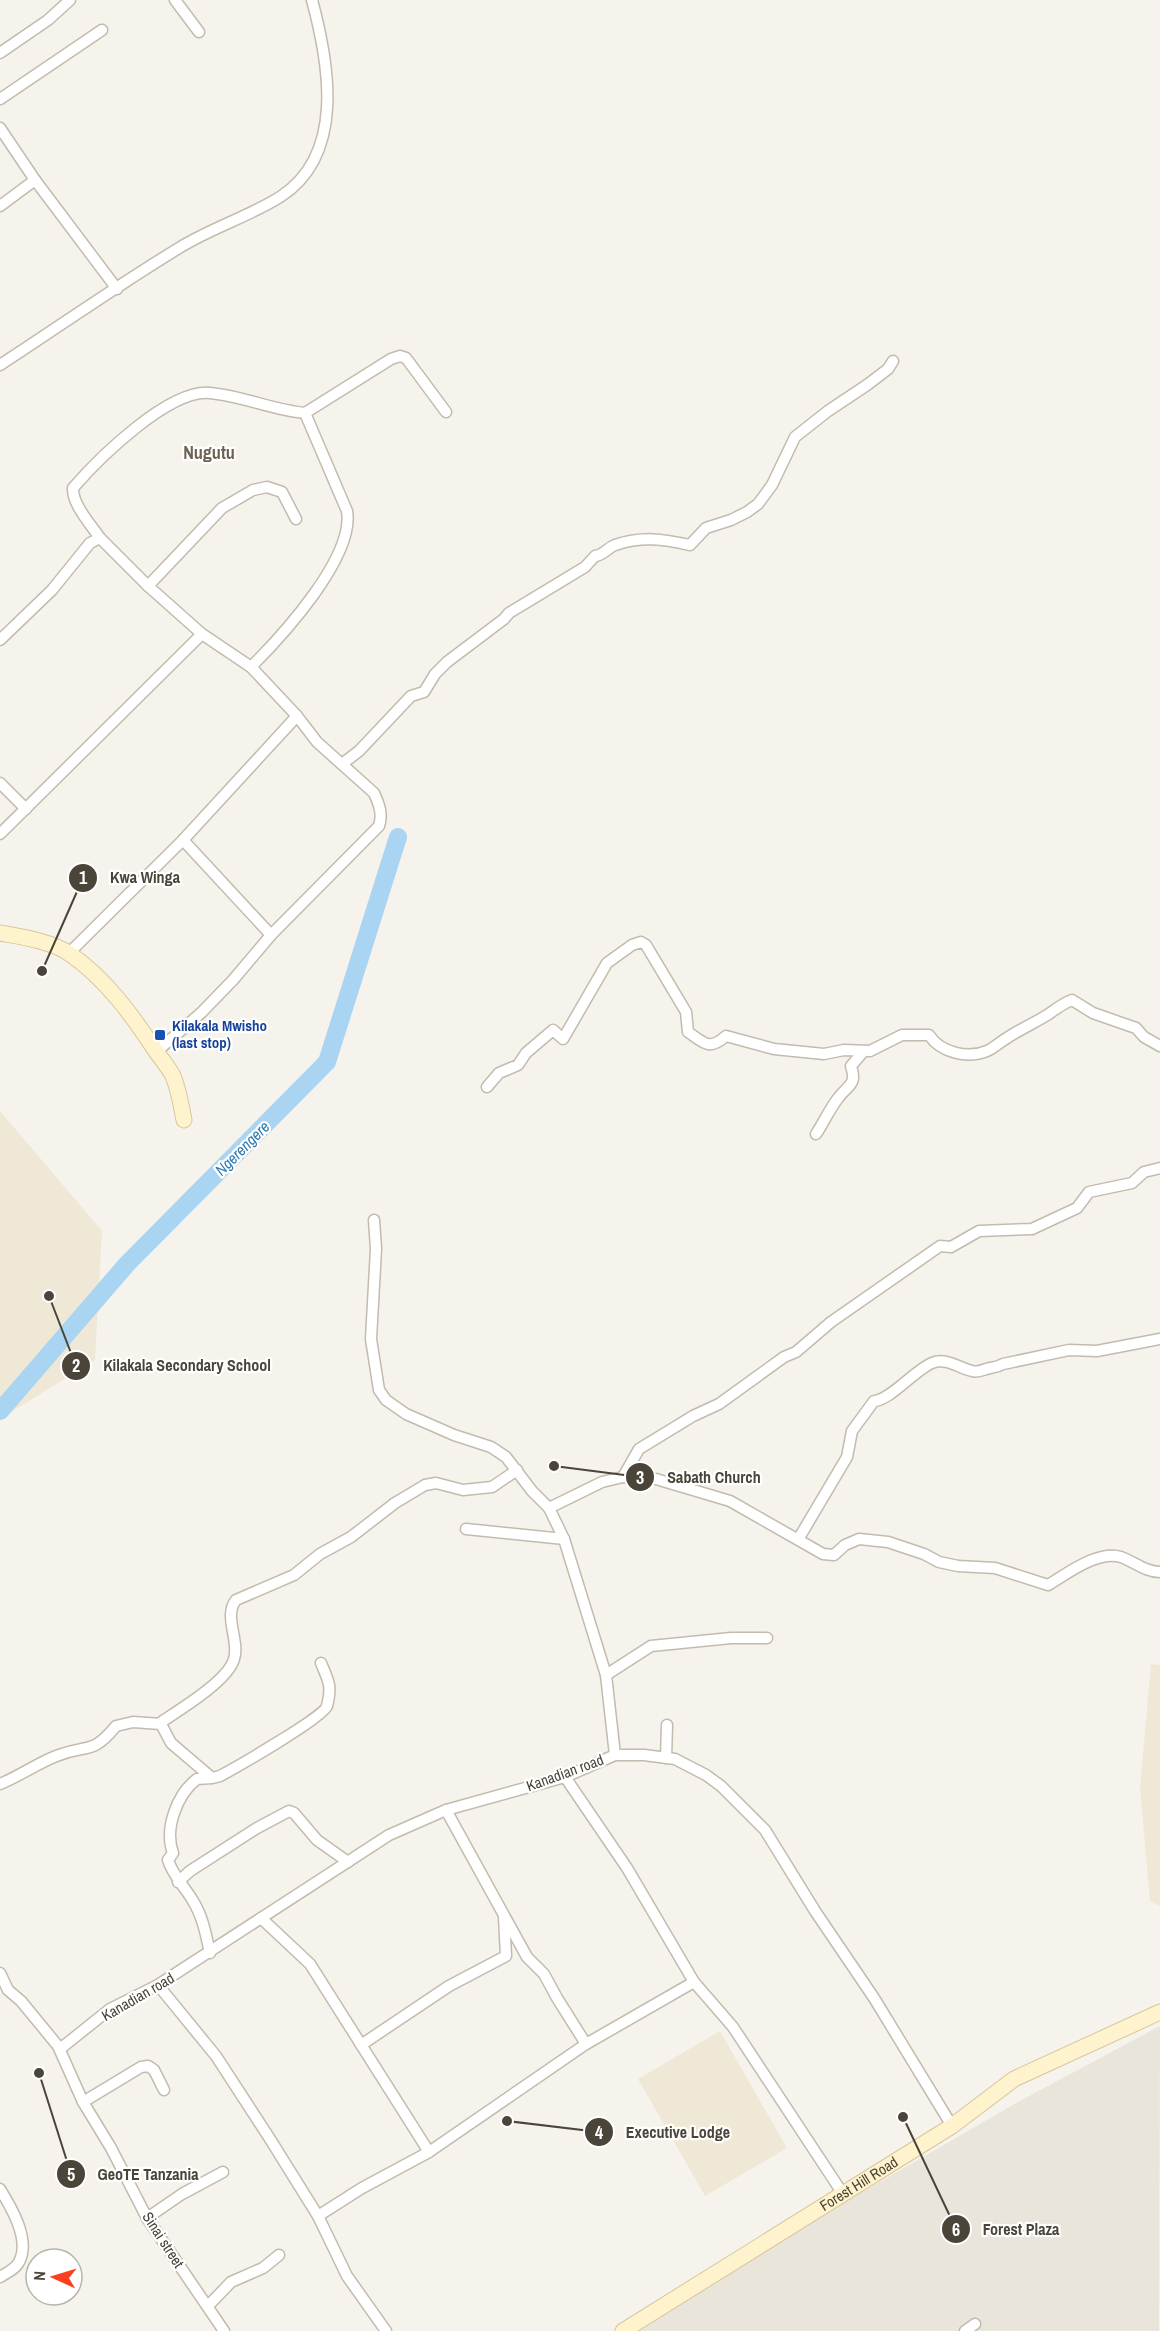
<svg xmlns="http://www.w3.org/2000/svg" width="1160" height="2331" font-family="'Archivo Narrow',sans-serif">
<rect width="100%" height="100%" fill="#f6f3ec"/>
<polygon fill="#eae5da" points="1160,2026 1159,2331 637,2331 859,2194 1018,2102"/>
<g fill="#efe8d6">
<polygon points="0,1111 102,1231 95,1360 0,1419"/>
<polygon points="1151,1664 1160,1665 1160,1906 1150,1901 1140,1788"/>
<polygon points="720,2031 787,2148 705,2196 638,2079"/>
</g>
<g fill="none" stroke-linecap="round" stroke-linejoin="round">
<polyline stroke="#a9d4f2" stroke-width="18" points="0,1411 127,1264 327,1062 398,837"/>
<defs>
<g id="street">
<polyline points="175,0 199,32"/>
<polyline points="0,53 48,20 70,0"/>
<polyline points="0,99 102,30"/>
<polyline points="0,128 35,180 117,289"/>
<polyline points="0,206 35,180"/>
<path d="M0,365c60,-39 118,-80 179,-117 32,-20 69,-31 101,-51 66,-42 49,-134 32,-197"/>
<path d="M100,538c-9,-13 -28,-34 -27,-50 26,-30 96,-99 137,-95 33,3 63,17 95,20l86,-54 9,-3 6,2 40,54"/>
<polyline points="148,586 222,508 253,490 267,487 282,492 296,519"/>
<path d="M0,640l52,-50 38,-47 10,-5 48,48 54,48 49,33 46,49 20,26 57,51c5,11 9,21 5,33l-108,109 -38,45 -32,33 -45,39"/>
<path d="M251,667c31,-31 104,-110 96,-156l-42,-98"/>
<path d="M342,764l17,-13 52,-55 13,-4 11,-18 12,-12 57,-43 5,-6 76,-46 10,-11c9,-1 12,-8 20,-11 27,-9 48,-6 75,0l16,-17 25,-8 16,-8 11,-8 14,-19 23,-48 33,-26 39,-26 21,-16 5,-8"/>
<polyline points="0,783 26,809"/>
<polyline points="0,834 202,634"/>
<polyline points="183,840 271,935"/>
<polyline points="69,953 183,840 297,716"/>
<path d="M487,1087l12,-14 19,-8 8,-12 27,-23 10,9 44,-76 25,-18 9,-3 5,3 40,67 2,20c16,11 21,19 38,4l48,13 50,5 20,-4 26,1 32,-16h27c12,18 39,24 58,16 7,-3 13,-9 20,-13 12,-8 25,-14 37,-21 10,-6 17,-13 28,-17l21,13 43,15 8,9 16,9"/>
<path d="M816,1134c8,-12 14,-26 23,-37 10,-13 18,-12 12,-31l12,-14"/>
<polyline points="374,1220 376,1249 371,1339 379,1390 386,1400 406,1414 454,1435 491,1447 506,1457 532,1491 549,1508 564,1539 606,1675 615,1755"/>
<polyline points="623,1477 639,1449 693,1416 719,1404 784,1357 796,1352 831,1322 940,1246 951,1247 979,1231 1032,1229 1077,1208 1089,1192 1132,1183 1144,1172 1160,1168"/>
<path d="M549,1508l53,-26 21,-5 33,2 74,22 93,53 11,1 11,-10 14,-6 29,3 36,12 15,8 19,4 37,2 53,17c19,-11 49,-35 73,-28 14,5 24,15 39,15"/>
<polyline points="466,1529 564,1539"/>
<path d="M799,1538l48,-81 5,-26 22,-30c15,0 41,-31 58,-38 14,-6 27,5 40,8 7,2 12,-2 18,-3 6,-1 8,-1 13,-4l66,-14 28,1 63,-12"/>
<polyline points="606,1675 651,1646 731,1638 767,1638"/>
<path d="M160,1723c19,-13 68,-42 74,-64 6,-18 -11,-43 2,-59l58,-25 26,-21 31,-17 44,-34 30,-18 11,-2 27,7 29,-3 25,-17"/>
<polyline points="666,1758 667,1725"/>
<polyline points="565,1777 627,1868 694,1982 733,2027 843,2194"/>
<path d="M0,1784c20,-8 39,-22 59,-29 30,-11 33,0 57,-29l17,-4 28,2 10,19 41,35"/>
<polyline points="446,1810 527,1957 544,1974 557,1998 586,2044"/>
<polyline points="178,1882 190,1871 257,1828 289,1811 294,1813 317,1840 348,1862"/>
<polyline points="261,1918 310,1964 429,2152"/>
<path d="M210,1953c-4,-18 -7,-36 -17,-52 -8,-14 -20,-25 -25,-41l5,-7c-9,-24 4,-59 24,-74 8,-1 15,0 23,-3 15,-8 104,-59 107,-70 5,-20 2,-24 -6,-43"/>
<polyline points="0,1973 8,1990 21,2001 58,2046 83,2102 111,2148 147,2218 224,2331"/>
<polyline points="158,1985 216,2056 270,2139 318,2216 347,2276 386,2331"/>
<polyline points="361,2045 449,1986 506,1956 504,1917"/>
<polyline points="60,2049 110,2009 158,1985 389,1835 446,1810 565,1777 615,1755 644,1755 675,1759 706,1775 721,1786 765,1830 815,1911 874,1998 952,2126"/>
<polyline points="83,2102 141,2067 148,2066 154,2070 164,2090"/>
<path d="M0,2189c11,18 31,51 19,73 -3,7 -13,11 -19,15"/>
<polyline points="318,2216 362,2188 429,2152 586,2044 694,1982"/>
<polyline points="147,2218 182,2194 223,2172"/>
<polyline points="208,2306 231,2282 263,2268 279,2255"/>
<polyline points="965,2331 975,2324"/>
</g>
<g id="secondary">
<path d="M0,933c22,4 51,8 70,21 35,24 62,61 85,96 6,9 13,16 18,26 6,14 8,29 11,44"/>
<path id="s1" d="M623,2331l329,-205 62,-47 146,-67"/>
</g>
</defs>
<use href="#street" stroke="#c2bbae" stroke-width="13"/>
<use href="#secondary" stroke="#d6c79b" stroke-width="17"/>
<use href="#street" stroke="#fff" stroke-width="10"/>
<use href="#secondary" stroke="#fff3cd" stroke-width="15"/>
</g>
<rect fill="#1a4fb4" stroke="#fff" stroke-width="2" x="154" y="1029" width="12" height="12" rx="3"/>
<g text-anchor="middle" stroke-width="4.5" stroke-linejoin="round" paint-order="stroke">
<g font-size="15" font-weight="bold" fill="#164399" stroke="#fff" text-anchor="start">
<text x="172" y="1031">Kilakala Mwisho<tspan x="172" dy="17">(last stop)</tspan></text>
</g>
<g font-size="15" fill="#4b4439" stroke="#fff">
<text transform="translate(565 1773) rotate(-20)" y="5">Kanadian road</text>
<text transform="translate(138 1997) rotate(-30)" y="5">Kanadian road</text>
<text dy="5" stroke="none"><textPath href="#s1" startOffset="278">Forest Hill Road</textPath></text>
<text transform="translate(163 2240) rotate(57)" y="5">Sinai street</text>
</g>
<g font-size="16" font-style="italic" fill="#2e7ab2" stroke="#fff">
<text transform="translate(242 1148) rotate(-45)" y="6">Ngerengere</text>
</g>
<g font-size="18" font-weight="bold" fill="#6e6250" stroke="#fff">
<text x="209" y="459">Nugutu</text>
</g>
</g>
<path fill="none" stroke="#4b4439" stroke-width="2" d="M42 971L83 878M49 1296L76 1366M554 1466L640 1477M507 2121L599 2132M39 2073L71 2174M903 2117L956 2229"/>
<g fill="#4b4439" stroke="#fff" stroke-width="2">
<circle cx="42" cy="971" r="6"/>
<circle cx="49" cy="1296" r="6"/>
<circle cx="554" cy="1466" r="6"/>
<circle cx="507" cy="2121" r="6"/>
<circle cx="39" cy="2073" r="6"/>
<circle cx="903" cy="2117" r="6"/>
<circle cx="83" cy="878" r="15"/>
<circle cx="76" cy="1366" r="15"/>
<circle cx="640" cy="1477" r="15"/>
<circle cx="599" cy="2132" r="15"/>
<circle cx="71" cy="2174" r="15"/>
<circle cx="956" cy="2229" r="15"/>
</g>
<g font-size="18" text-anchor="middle" font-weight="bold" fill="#fff">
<text x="83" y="884">1</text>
<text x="76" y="1372">2</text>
<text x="640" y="1484">3</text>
<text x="599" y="2139">4</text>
<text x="71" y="2181">5</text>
<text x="956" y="2236">6</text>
</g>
<g font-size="16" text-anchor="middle" font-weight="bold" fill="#4b4439" stroke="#fff" stroke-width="4.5" stroke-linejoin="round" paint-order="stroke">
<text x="145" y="883">Kwa Winga</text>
<text x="187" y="1371">Kilakala Secondary School</text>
<text x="714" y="1483">Sabath Church</text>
<text x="678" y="2138">Executive Lodge</text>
<text x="148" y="2180">GeoTE Tanzania</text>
<text x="1021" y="2235">Forest Plaza</text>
</g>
<g transform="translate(54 2277) rotate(274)"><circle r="28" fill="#ffffff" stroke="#b7b4b0" stroke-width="1.5"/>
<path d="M0-4.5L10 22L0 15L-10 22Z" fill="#fc3f1d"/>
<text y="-9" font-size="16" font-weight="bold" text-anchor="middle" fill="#4b4439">N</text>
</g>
</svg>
